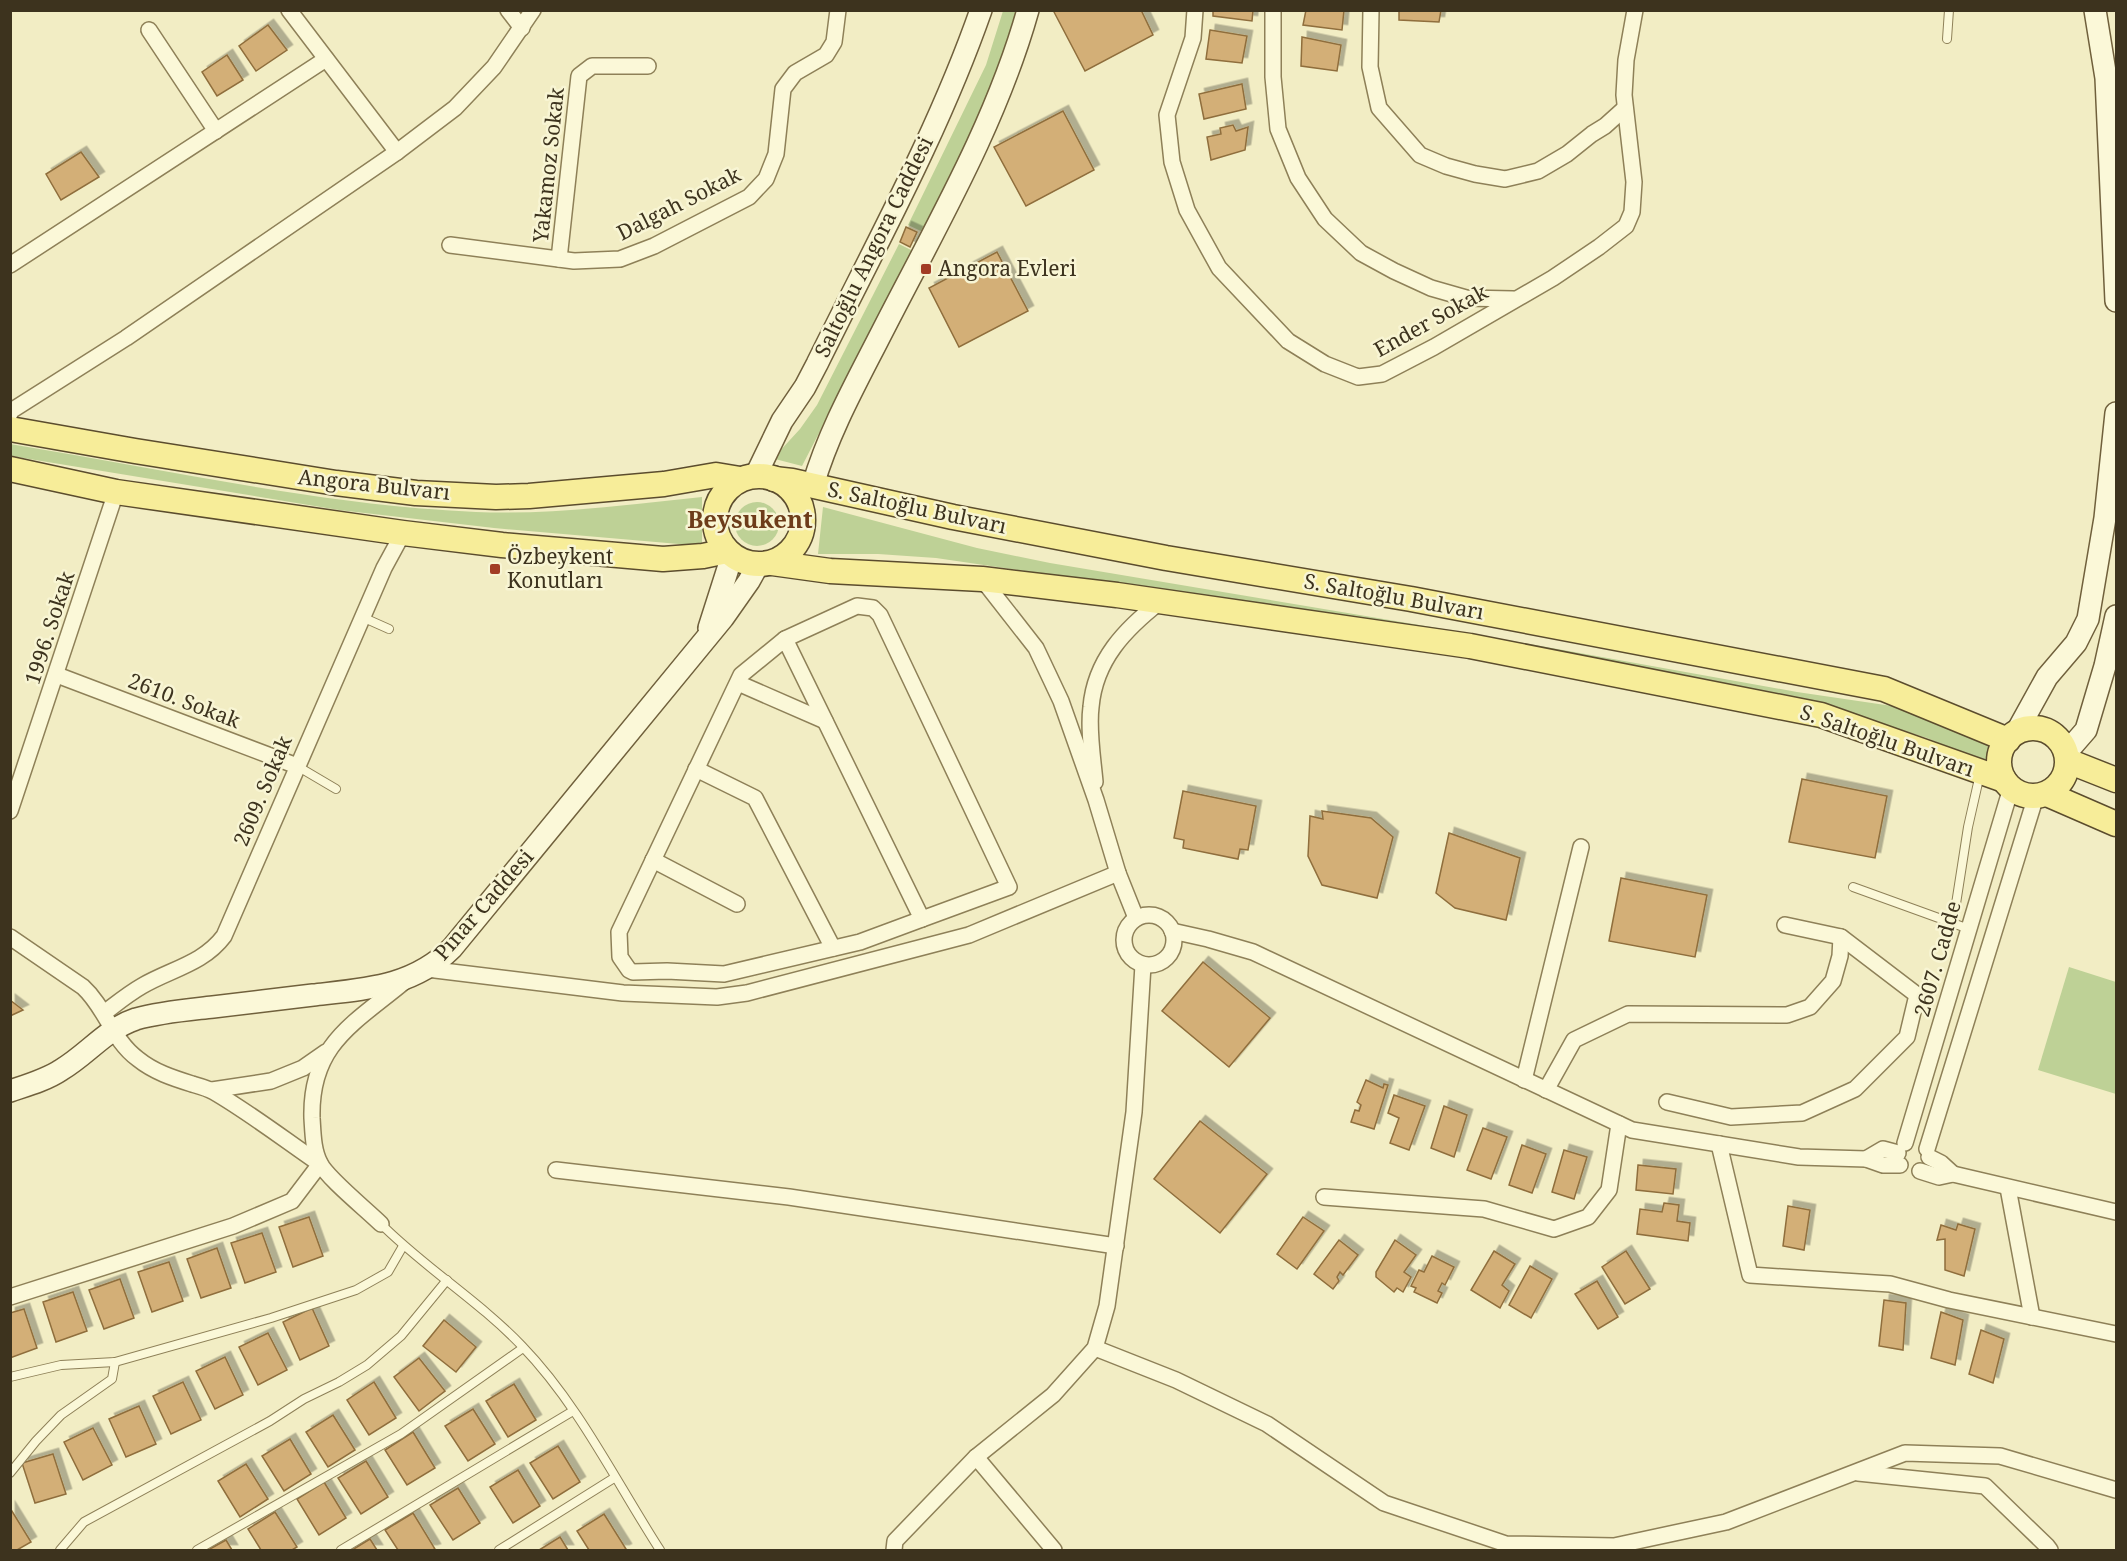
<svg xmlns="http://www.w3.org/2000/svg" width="2127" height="1561" font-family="'Noto Serif',serif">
<defs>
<filter id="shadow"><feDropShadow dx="5.5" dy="-5.5" stdDeviation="0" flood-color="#0004"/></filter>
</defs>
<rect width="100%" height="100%" fill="#f2edc4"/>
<g fill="#bed196">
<polygon points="1003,11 1019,11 983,109 923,232 908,225 986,65"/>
<polygon points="899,244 913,251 802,466 775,459 778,453 800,429 817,405"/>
<path d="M10,444c155,25 309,61 466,68 76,3 151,-7 226,-15v49l-208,-18 -155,-18 -328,-54z"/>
<circle cx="757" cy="524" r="22"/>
<polygon points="823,507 977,548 1050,563 1479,635 1797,692 1899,707 1999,729 1991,747 1988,764 1927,738 1856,716 1058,576 936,558 878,554 818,554"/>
<polygon points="2069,967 2116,982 2116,1094 2038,1070"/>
</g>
<g fill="#d3af77" stroke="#8f6e3c" stroke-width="1.5" filter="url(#shadow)">
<polygon points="1056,10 1141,10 1153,35 1085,71 1054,12"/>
<polygon points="1213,10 1253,10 1252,21 1213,16"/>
<polygon points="1306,10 1344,10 1342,30 1303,25"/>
<polygon points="1399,10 1441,10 1439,22 1399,20"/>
<polygon points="268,25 287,50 256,71 239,46"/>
<polygon points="1210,30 1247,36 1242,63 1206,59"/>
<polygon points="1302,37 1341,45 1337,71 1301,66"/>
<polygon points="227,55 243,80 217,96 202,72"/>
<polygon points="1242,84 1246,109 1204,119 1199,94"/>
<polygon points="1063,111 1094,170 1026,206 994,147"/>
<polygon points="1233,125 1236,131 1248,127 1245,150 1211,160 1207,137 1221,134 1220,128"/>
<polygon points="81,152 99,177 61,200 46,174"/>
<polygon points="906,227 917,232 910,247 900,242"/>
<polygon points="997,252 1028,311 959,347 929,288"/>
<polygon points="1802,779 1887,796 1875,858 1789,842"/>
<polygon points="1183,791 1256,806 1248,850 1240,849 1238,859 1183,848 1184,840 1174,838"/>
<polygon points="1322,811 1371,818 1393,837 1377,898 1322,885 1308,856 1310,816 1323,819"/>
<polygon points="1449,833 1520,858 1506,920 1455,908 1436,893"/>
<polygon points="1621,878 1707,895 1695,957 1609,941"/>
<polygon points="1203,962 1270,1018 1229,1067 1162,1011"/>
<polygon points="10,1000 23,1010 10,1016"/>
<polygon points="1366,1080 1383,1088 1384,1084 1388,1085 1374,1129 1351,1122 1355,1110 1359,1111 1361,1105 1357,1102"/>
<polygon points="1394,1095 1425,1106 1409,1150 1390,1143 1399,1118 1388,1113"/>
<polygon points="1444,1106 1467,1115 1454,1157 1431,1148"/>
<polygon points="1200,1121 1267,1174 1220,1233 1154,1179"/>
<polygon points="1483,1128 1507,1137 1491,1179 1467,1170"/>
<polygon points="1522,1145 1546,1154 1532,1193 1509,1185"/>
<polygon points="1564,1150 1587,1157 1574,1199 1552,1192"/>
<polygon points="1638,1165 1676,1169 1673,1194 1636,1190"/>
<polygon points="1664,1203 1679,1205 1677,1221 1690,1223 1688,1241 1637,1234 1640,1209 1662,1212"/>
<polygon points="1788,1206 1810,1210 1804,1250 1783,1246"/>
<polygon points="309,1217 323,1256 293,1267 279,1227"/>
<polygon points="1303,1217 1324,1231 1297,1269 1277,1254"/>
<polygon points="1958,1224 1975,1229 1964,1276 1945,1270 1945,1239 1937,1240 1941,1225 1956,1230"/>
<polygon points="262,1233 276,1272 245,1283 231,1243"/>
<polygon points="1339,1240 1358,1255 1343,1275 1340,1272 1337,1277 1339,1281 1333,1289 1314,1274"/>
<polygon points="1395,1240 1416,1255 1404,1272 1411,1277 1403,1292 1397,1288 1394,1292 1376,1277 1376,1272"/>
<polygon points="217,1248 231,1288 201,1298 187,1259"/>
<polygon points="1494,1251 1515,1264 1502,1285 1509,1291 1500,1308 1471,1290"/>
<polygon points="1626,1251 1650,1289 1625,1304 1602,1267"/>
<polygon points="1432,1256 1454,1267 1445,1285 1442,1283 1438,1291 1442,1293 1437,1303 1414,1292 1416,1288 1411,1286 1419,1270 1424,1272"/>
<polygon points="169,1262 183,1301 152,1312 138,1272"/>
<polygon points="1530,1266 1552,1279 1531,1318 1509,1305"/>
<polygon points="120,1279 134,1318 104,1329 89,1290"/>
<polygon points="1597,1281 1618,1317 1598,1329 1575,1294"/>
<polygon points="73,1292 87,1331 56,1342 43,1302"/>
<polygon points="1884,1300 1906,1303 1903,1350 1879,1346"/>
<polygon points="312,1308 329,1346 300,1360 283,1322"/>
<polygon points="24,1309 37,1348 10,1358 10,1313"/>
<polygon points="1941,1312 1963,1320 1955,1365 1931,1358"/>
<polygon points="444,1320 476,1347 456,1372 423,1346"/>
<polygon points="1981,1330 2004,1339 1993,1383 1969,1374"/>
<polygon points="268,1333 287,1370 258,1385 239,1347"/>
<polygon points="225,1357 243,1395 215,1409 196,1371"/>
<polygon points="419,1358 445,1391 419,1411 394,1377"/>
<polygon points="183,1382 201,1420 171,1434 153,1396"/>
<polygon points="374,1382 396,1418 369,1435 347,1400"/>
<polygon points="514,1384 536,1420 508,1437 486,1401"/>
<polygon points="139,1406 156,1444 126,1457 109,1419"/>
<polygon points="473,1409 495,1444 468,1461 445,1426"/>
<polygon points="333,1415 355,1450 328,1467 306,1432"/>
<polygon points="93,1428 112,1465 83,1480 64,1442"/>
<polygon points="413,1432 435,1468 407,1485 385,1450"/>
<polygon points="290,1439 311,1474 284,1491 262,1456"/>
<polygon points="558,1446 580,1482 553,1499 530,1463"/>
<polygon points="53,1454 66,1494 35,1503 22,1463"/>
<polygon points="366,1461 388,1497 361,1514 338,1478"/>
<polygon points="246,1464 268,1499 240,1517 218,1481"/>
<polygon points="518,1470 540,1506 513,1523 490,1487"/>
<polygon points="324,1482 346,1518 319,1535 297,1499"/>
<polygon points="458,1488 480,1523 453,1540 430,1505"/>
<polygon points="10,1508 31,1542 17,1550 10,1550"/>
<polygon points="275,1512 297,1547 292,1550 261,1550 248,1529"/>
<polygon points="413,1513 435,1549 432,1550 398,1550 385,1530"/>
<polygon points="604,1514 626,1549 624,1550 589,1550 577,1531"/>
<polygon points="560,1537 568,1550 539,1550"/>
<polygon points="370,1539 377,1550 352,1550"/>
<polygon points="226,1540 232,1550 208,1550"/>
</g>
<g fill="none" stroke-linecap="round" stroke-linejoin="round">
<defs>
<g id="lane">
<polyline points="1947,39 1949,10"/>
<polyline points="362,617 389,629"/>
<polyline points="297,766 336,789"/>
<polyline points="1853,887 1969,929"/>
<polyline points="1953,923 1968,827 1980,774"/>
<path d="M381,1224c44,44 98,77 141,122 57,59 94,136 138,204"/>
<polyline points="10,1377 61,1365 115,1362 271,1318 356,1290 388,1272 403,1246"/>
<polyline points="10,1473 36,1441 61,1415 112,1379 115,1362"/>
<polyline points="60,1550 84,1522 270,1421 304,1399 339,1382 367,1365 401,1336 447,1280"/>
<polyline points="197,1550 401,1434 523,1348"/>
<polyline points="341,1550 573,1411"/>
<polyline points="499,1550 614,1478"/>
</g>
<g id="street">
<polyline points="289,10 397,152"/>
<polyline points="508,10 522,28"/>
<polyline points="1195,10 1193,38 1167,115 1172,162 1187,210 1219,268 1288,341 1325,364 1358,377 1382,374 1434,347 1553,278 1599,247 1626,226 1632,212 1634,182 1624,95 1626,60 1635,10"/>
<polyline points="1273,10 1273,77 1278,129 1298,178 1325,219 1361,253 1394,271 1431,288 1466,298 1513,299"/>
<polyline points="1371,10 1370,67 1379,108 1420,155 1446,166 1475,174 1505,179 1538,171 1567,154 1592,134 1605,126 1625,108"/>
<polyline points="149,30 216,131"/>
<polyline points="450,245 574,261 620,259 654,246 749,197 766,179 776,154 783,89 795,73 826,55 834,42 838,10"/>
<polyline points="559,259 579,76 592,66 648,66"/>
<polyline points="10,265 326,59"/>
<polyline points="10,414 11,411 126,338 397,152 455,108 494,67 533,10"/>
<polyline points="982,579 1036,648 1061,701 1096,800 1118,873 1136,918"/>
<polygon points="785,639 922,919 860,942 724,974 667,971 633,972 629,970 620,957 619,932 741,675"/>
<polyline points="785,639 857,606 873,608 880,615 1009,887 922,919"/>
<polyline points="57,675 297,766"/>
<polyline points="738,683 825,721"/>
<polyline points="696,769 755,798 833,948"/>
<path d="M1095,782c-2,-23 -7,-52 -4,-75 4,-47 34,-78 70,-106"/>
<polyline points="10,811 116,492"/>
<polyline points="653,860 737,904"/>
<circle cx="1149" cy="940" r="25"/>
<polyline points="1172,931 1208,939 1253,952 1632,1130 1799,1157 1866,1159 1883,1165 1900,1165"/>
<path d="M10,937l73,50c23,21 29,53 55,72 16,13 35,19 54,25 7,2 15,4 22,8 36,21 71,48 106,72l-28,37 -59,25 -223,71"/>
<polyline points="427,969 623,993 717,997 747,993 969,935 1118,873"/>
<path d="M104,1013c12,-9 24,-19 38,-27 29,-17 61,-22 82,-50l160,-368 19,-35"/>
<polyline points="1524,1080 1581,847"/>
<polyline points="212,1090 271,1081 303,1068 326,1052"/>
<polyline points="1546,1090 1574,1040 1628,1014 1787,1015 1810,1007 1833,981 1840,956 1841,937 1785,925"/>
<polyline points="1667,1102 1731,1117 1802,1113 1855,1089 1907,1037 1917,995 1841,937"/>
<polyline points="1905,1143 2011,788"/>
<polyline points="1719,1144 1750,1275 1890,1284 1949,1300 2116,1334"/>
<polyline points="1927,1149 2036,796"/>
<polyline points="1929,1157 1941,1163 1953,1174"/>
<polyline points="1866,1159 1883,1149 1898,1153"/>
<polyline points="556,1170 789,1197 1116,1246"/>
<polyline points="1920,1171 1939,1177 1953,1174 2116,1212"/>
<polyline points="2008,1188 2032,1317"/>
<polyline points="1324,1197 1484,1209 1554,1229 1588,1217 1609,1190 1619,1124"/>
<path d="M381,1224c-13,-13 -55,-47 -61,-61 -7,-13 -7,-30 -8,-45 -2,-73 41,-94 92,-136"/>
<polyline points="1095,1348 1176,1380 1267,1424 1384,1503 1506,1544 1614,1546 1726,1522 1905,1453 2000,1456 2116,1490"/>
<polyline points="976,1457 1054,1550"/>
<polyline points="1858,1473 1985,1486 2047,1546 2050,1550"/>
<polyline points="894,1550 895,1541 976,1457 1053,1395 1095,1348 1107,1306 1134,1112 1143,965"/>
</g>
<g id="secondary">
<polyline points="2095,10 2106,78 2116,301"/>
<path d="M755,477l27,-56 23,-34 12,-23c57,-116 121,-231 164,-354"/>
<path d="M813,485c16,-54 43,-102 69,-153 53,-104 114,-208 146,-322"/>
<polyline points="709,628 732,556"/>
<polyline points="2016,733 2047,677 2076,643 2088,619 2105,518 2116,413"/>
<polyline points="2066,753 2086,730 2105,666 2116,616"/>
<path d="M10,1091c18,-6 36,-11 51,-21 27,-16 45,-41 75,-51 25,-7 51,-9 77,-12 33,-4 67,-8 100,-12 53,-6 100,-8 139,-47l271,-330 26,-37 9,-16"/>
</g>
<g id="primary">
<polyline points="10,429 135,451 336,483 416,493 496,497 529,496 664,484 716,475 740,479"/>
<polyline points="10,469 116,492 403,533 502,545 663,559 703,556 727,551"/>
<circle cx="759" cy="520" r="44"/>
<polyline points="774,479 792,481 953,517 1166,558 1411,599 1884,689 2008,740"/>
<polyline points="772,563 830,571 982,579 1117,595 1470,646 1821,715 2004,780"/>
<circle cx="2033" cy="762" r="34"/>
<polyline points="2068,761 2116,780"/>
<polyline points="2047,794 2116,824"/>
</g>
</defs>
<use href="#lane" stroke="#8e8058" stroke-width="10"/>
<use href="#street" stroke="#8e8058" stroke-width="18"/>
<use href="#secondary" stroke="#70603c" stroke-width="24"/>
<use href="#primary" stroke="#5b4c2d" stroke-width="27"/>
<use href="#lane" stroke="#fbf8d8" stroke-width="8"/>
<use href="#street" stroke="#fbf8d8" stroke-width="15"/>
<use href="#secondary" stroke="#fbf8d8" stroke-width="21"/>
<use href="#primary" stroke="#f7ed99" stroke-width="24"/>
</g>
<g fill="#a23c24" stroke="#f8f5d4" stroke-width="2">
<rect x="920" y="263" width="12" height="12" rx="3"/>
<rect x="489" y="563" width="12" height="12" rx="3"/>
</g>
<g text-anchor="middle" stroke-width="5" stroke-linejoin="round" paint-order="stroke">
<g font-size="21" fill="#3d331e" stroke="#f8f5d4">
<text transform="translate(549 165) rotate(-84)" y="7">Yakamoz Sokak</text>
<text transform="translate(679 204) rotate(-27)" y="7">Dalgah Sokak</text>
<text transform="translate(874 247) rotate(-64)" y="7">Saltoğlu Angora Caddesi</text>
<text transform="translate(1431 321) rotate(-29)" y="7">Ender Sokak</text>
<text transform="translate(374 485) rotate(6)" y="7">Angora Bulvarı</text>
<text transform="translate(917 508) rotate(12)" y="7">S. Saltoğlu Bulvarı</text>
<text transform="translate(1394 597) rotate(10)" y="7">S. Saltoğlu Bulvarı</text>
<text transform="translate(50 628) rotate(-72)" y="7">1996. Sokak</text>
<text transform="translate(184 701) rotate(21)" y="7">2610. Sokak</text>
<text transform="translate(1887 741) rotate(19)" y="7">S. Saltoğlu Bulvarı</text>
<text transform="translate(263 791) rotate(-67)" y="7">2609. Sokak</text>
<text transform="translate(484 905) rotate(-49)" y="7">Pınar Caddesi</text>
<text transform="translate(1938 959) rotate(-74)" y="7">2607. Cadde</text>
</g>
<g font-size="21" fill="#3d331e" stroke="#f8f5d4" text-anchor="start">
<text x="938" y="276">Angora Evleri</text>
<text x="507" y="564">Özbeykent<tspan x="507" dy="24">Konutları</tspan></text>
</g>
<g font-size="24" font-weight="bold" fill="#6d3c1a" stroke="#f8f5d4">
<text x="750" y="528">Beysukent</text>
</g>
</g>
<rect width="2127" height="1561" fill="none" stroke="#3d331e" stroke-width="24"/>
</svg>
